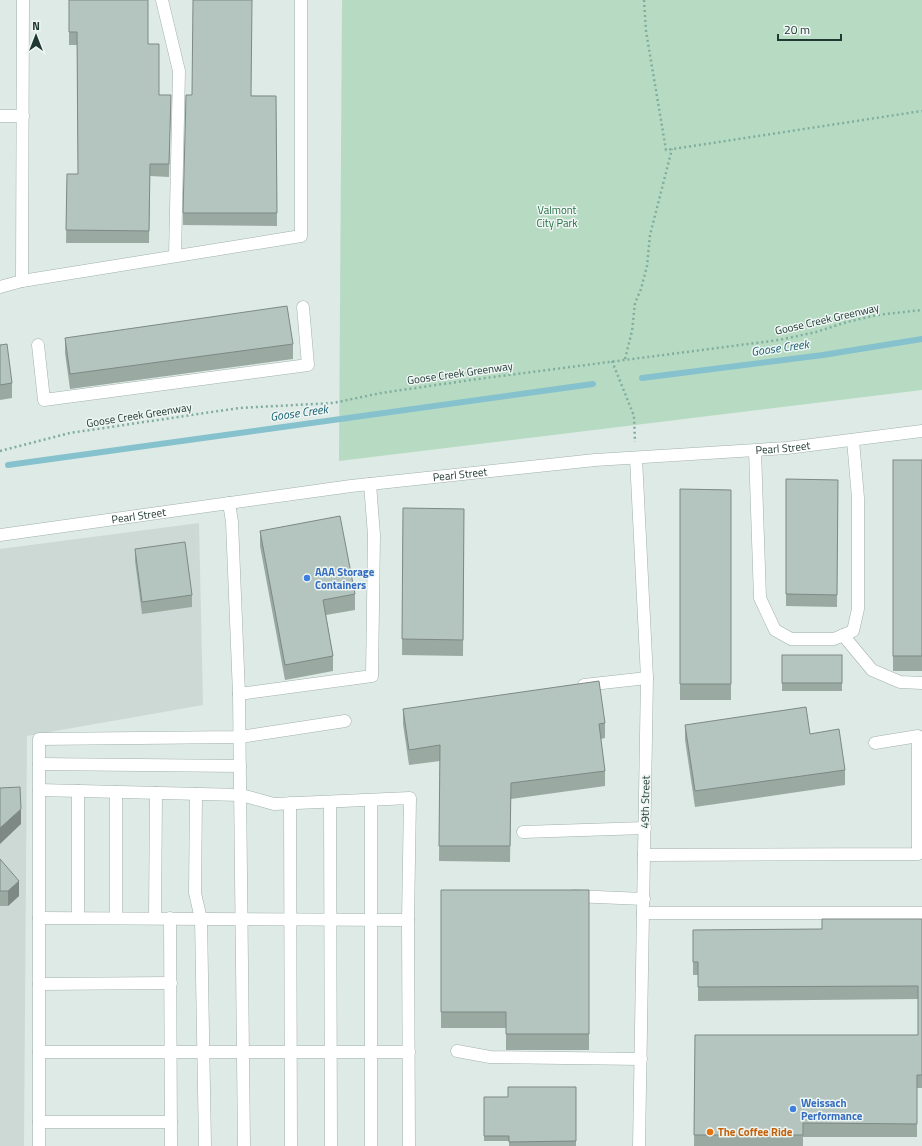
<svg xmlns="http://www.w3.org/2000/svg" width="922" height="1146" font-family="'Titillium Web',sans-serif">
<rect width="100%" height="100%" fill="#deeae5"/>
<polygon fill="#cdd9d4" points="199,523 203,705 27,736 24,1146 0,1146 0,549"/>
<polygon fill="#b7dbc2" points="342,0 922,0 922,390 339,461"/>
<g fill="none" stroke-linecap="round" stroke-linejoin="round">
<g stroke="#86c1ce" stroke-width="6">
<polyline points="642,378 823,355 922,339"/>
<polyline points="8,465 593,384"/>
</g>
<defs>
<g id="service">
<polyline points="162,0 179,71 175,256"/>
<polyline points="0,116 23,116"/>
<polyline points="22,281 23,0"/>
<polyline points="0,287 22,281 301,236 301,0"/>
<polyline points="38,345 44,400 308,365 303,307"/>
<polyline points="755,451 760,598 775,630 791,639 834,639 853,631 858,609 858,498 853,440"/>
<polyline points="229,503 232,522 239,694 372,676 374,535 370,484"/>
<polyline points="843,635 872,670 900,682 922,683"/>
<polyline points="584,685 647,678"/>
<polyline points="239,694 244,1146"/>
<polyline points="39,764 240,766"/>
<polyline points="39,790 241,795 274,804 410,798 408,920"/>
<polyline points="78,791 78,918"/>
<polyline points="116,792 116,918"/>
<polyline points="196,794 195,893 201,919 205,1146"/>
<polyline points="330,802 331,1146"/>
<polyline points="290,803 291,1146"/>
<polyline points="523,832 645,828"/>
<polyline points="644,855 918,854 918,736 875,743"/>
<polyline points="573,896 644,899"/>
<polyline points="643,913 922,913"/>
<polyline points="39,918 408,920 409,1146"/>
<polyline points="155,918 156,793"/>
<polyline points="170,918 171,1146"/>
<polyline points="39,984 171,983"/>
<polyline points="457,1051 490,1057 641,1059"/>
<polyline points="39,1052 409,1052"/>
<polyline points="39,1122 171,1122"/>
<polyline points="39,1146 39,739 240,737 345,721"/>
<polyline points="371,1146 371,800"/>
</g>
<g id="minor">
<polyline points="636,458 647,678 639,1146"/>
<path id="s1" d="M0,535l351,-49 244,-26 192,-12 135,-17"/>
</g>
</defs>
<use href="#service" stroke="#a1b1ac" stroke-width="13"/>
<use href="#minor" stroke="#a1b1ac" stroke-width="13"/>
<g stroke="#7fada0" stroke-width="2.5" stroke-dasharray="2 3" stroke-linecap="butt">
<polyline points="644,0 646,31 666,150 922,111"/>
<polyline points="625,359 632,331 635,303 641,289 647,266 650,235 672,149"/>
<polyline points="612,361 634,416 635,442"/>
<polyline points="0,451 70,433 239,408 333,403 381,393 478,379 779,340 816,332 847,322 877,315 922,310"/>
</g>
<use href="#service" stroke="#fff" stroke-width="12"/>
<use href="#minor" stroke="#fff" stroke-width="12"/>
</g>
<g fill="#9ba9a3">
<polygon points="69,0 148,44 159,95 171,95 169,177 150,176 149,243 66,243 67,174 78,174 77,45 69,45"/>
<polygon points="192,95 276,96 277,226 183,225 183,213"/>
<polygon points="65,338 293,344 293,359 70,389 65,353"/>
<polygon points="0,345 12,383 12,398 0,400"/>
<rect x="893" y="460" width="29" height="211"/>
<polygon points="786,479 838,480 837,607 786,606"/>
<polygon points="680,489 731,490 731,700 680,700"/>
<polygon points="403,508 464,509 463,656 402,655"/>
<polygon points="260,531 355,594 355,610 326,615 333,656 333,671 285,680 260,546"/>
<polygon points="135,549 192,595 192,607 142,614 135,561"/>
<rect x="782" y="655" width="60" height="36"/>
<polygon points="403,709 605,723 605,738 601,739 605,771 605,786 511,799 510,862 439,861 440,761 409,765 403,724"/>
<polygon points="685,725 810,734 845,770 845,785 695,807 685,740"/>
<polygon points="0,859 19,896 8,906 0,906"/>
<polygon points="441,890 589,890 589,1050 506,1050 506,1028 441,1028"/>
<polygon points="922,919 922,1088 917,1088 917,1137 803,1137 803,1146 694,1146 695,1035 918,1035 918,999 698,1001 698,975 693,975 693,930 822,929"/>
<polygon points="576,1087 576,1146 509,1146 509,1141 484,1141 484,1097 508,1097"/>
</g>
<g fill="#7e8985">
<polygon points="21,809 21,824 0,844 0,828"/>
<polygon points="19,881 19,896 8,906 8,891"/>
</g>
<g fill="#b4c4be" stroke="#7e8985">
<polygon points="69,0 148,0 148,44 159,44 159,95 171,95 169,164 150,164 149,231 66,230 67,174 78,174 77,32 69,32"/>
<polygon points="193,0 252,0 251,96 276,96 277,213 183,213 186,95 192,95"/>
<polygon points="287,306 293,344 70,374 65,338"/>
<polygon points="7,344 12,383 0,385 0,345"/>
<rect x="893" y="460" width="29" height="196"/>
<polygon points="786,479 838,480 837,595 786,594"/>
<polygon points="680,489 731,490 731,684 680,684"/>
<polygon points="403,508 464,509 463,640 402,639"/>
<polygon points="340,516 355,594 323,600 333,656 285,665 260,531"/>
<polygon points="185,542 192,595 142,602 135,549"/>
<rect x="782" y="655" width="60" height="28"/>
<polygon points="599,681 605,723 599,724 605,771 511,783 510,846 439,846 440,745 409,750 403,709"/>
<polygon points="806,707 810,734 839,729 845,770 695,791 685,725"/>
<polygon points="20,787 21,809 0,828 0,788"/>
<polygon points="0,859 19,881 8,891 0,891"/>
<polygon points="441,890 589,890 589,1034 506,1034 506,1012 441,1012"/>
<polygon points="822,919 922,919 922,1075 917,1075 917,1124 803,1123 803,1135 694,1135 695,1035 918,1035 918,986 698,987 698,962 693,962 693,930 822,929"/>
<polygon points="508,1087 576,1087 576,1141 509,1142 509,1136 484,1136 484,1097 508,1097"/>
</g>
<g fill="#3f7fe0" stroke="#eef6f3" stroke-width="1.5">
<circle cx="307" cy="578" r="4"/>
<circle cx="793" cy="1109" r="4"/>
</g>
<circle fill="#e8710a" stroke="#eef6f3" stroke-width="1.5" cx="710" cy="1132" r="4"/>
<g text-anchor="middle" stroke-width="3" stroke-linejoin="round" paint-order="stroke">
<g font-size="11" fill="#2b6f48" stroke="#eef6f3">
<text x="557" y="214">Valmont<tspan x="557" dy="13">City Park</tspan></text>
</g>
<g font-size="11" fill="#203933" stroke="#eef6f3">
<text transform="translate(827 319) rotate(-13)" y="4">Goose Creek Greenway</text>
<text transform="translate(460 373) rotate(-8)" y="4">Goose Creek Greenway</text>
<text transform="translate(139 415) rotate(-9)" y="4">Goose Creek Greenway</text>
<text dy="4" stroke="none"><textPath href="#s1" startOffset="788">Pearl Street</textPath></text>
<text dy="4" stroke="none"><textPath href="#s1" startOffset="464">Pearl Street</textPath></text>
<text dy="4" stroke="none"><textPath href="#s1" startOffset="140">Pearl Street</textPath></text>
<text transform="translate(645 802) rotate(-89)" y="4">49th Street</text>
</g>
<g font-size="11" font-weight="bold" fill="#366cbe" stroke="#eef6f3" text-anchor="start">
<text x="315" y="576">AAA Storage<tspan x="315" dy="13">Containers</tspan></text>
<text x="801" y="1107">Weissach<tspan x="801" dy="13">Performance</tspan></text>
</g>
<g font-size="11" font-weight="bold" fill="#c56008" stroke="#eef6f3" text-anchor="start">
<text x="718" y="1136">The Coffee Ride</text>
</g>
<g font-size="12" font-style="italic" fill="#1c6173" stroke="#eef6f3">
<text transform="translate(780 348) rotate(-8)" y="4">Goose Creek</text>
<text transform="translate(299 413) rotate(-8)" y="4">Goose Creek</text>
</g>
</g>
<g transform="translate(36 36)" stroke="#eef6f3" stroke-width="3" paint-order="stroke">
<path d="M0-3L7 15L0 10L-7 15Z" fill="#203933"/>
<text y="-6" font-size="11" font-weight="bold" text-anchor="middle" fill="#203933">N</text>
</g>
<path d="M778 34v6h63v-6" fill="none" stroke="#203933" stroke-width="2"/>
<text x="784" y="34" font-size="12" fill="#203933" stroke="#eef6f3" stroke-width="3" paint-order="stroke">20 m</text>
</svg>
